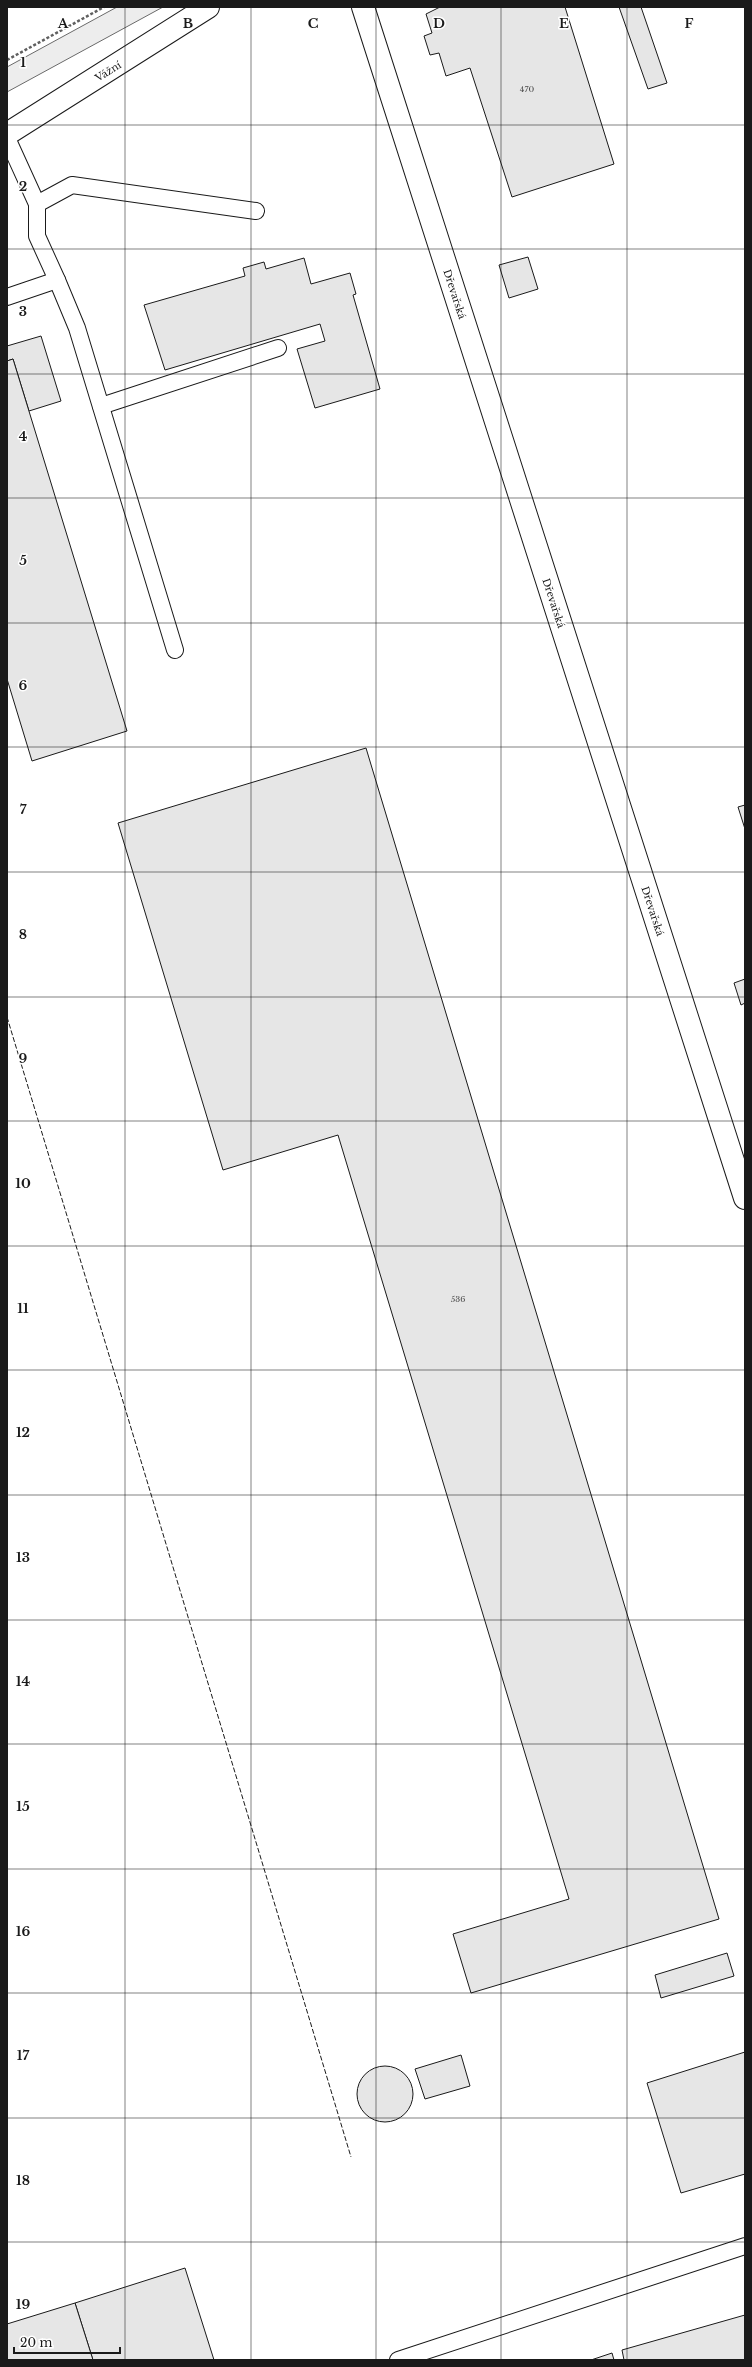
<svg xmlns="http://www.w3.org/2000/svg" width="752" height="2367" font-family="'Libre Baskerville',serif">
<rect width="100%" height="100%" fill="#fff"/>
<polygon fill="#ededed" stroke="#6a6a6a" points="117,7 163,7 7,92 7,67"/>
<g fill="#e6e6e6" stroke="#1a1a1a">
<polygon points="440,7 565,7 614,164 512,197 470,68 446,76 439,53 430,55 424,36 432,33 426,14"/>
<polygon points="619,7 641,7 667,83 648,89"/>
<polygon points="528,257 538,289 509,298 499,265"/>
<polygon points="304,258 311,284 350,273 356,294 353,295 380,389 315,408 297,349 325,341 320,324 165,370 144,305 245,276 243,268 264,262 266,269"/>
<polygon points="41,336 61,401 29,411 13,359 7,361 7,346"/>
<polygon points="13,359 127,731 32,761 7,679 7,361"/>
<polygon points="366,748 719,1919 471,1993 453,1934 569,1899 338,1135 223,1170 118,823"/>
<polygon points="745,805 745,829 738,807"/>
<polygon points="745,979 745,1003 741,1005 734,983"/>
<polygon points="727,1953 734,1976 661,1998 655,1975"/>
<polygon points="745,2052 745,2174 681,2193 647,2083"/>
<polygon points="461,2055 470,2086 425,2099 415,2069"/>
<circle cx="385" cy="2094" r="28"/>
<polygon points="185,2268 214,2360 93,2360 75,2303"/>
<polygon points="75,2303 93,2360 7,2360 7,2324"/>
<polygon points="745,2315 745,2360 624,2360 622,2350"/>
<polygon points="612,2353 614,2360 591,2360"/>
</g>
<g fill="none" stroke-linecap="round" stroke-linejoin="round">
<defs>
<g id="service">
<polyline points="7,138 37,204 37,236 57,280 7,297"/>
<polyline points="37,204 72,185 256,211"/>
<polyline points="57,280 77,328 175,650"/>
<polyline points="101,406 278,348"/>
<polyline points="398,2360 745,2246"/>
</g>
<g id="minor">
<polyline points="363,7 745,1198"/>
<polyline points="7,134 208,7"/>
</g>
</defs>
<use href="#service" stroke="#1a1a1a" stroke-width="18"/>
<use href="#minor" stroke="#1a1a1a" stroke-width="24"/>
<polyline stroke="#5f5f5f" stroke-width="2.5" stroke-dasharray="3 2" stroke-linecap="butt" points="7,60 104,7"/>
<use href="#service" stroke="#fff" stroke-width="16"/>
<use href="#minor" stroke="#fff" stroke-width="22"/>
<polyline stroke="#1a1a1a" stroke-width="1" stroke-dasharray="5 2" stroke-linecap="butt" points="7,1017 351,2157"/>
</g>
<path fill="none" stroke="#1a1a1a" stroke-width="1" stroke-opacity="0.55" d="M125,7v2353M251,7v2353M376,7v2353M501,7v2353M627,7v2353M7,125h738M7,249h738M7,374h738M7,498h738M7,623h738M7,747h738M7,872h738M7,997h738M7,1121h738M7,1246h738M7,1370h738M7,1495h738M7,1620h738M7,1744h738M7,1869h738M7,1993h738M7,2118h738M7,2242h738"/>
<g text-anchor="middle" stroke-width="3" stroke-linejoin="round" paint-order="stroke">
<g font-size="8" fill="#4d4d4d">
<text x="527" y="92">470</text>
<text x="458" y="1302">536</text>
</g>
<g font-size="10" fill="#1a1a1a" stroke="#fff">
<text transform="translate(108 71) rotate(-32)" y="4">Vážní</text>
<text transform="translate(455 294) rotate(72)" y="4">Dřevařská</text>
<text transform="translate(554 603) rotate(72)" y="4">Dřevařská</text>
<text transform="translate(653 911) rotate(72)" y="4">Dřevařská</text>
</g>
</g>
<g font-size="13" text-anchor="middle" font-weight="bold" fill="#1a1a1a" stroke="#fff" stroke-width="3" stroke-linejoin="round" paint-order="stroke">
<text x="63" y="28">A</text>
<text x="188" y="28">B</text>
<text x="313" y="28">C</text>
<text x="439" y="28">D</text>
<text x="564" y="28">E</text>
<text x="689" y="28">F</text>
<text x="23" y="67">1</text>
<text x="23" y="191">2</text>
<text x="23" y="316">3</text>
<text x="23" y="441">4</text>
<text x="23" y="565">5</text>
<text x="23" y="690">6</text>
<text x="23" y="814">7</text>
<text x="23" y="939">8</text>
<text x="23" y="1063">9</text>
<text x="23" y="1188">10</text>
<text x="23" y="1313">11</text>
<text x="23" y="1437">12</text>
<text x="23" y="1562">13</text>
<text x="23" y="1686">14</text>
<text x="23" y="1811">15</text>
<text x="23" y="1936">16</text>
<text x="23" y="2060">17</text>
<text x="23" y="2185">18</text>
<text x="23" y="2309">19</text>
</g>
<rect width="752" height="2367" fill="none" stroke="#1a1a1a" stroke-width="16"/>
<path d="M14 2347v6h106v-6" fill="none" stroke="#1a1a1a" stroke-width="2"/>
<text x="20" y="2347" font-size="12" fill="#1a1a1a" stroke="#ffffff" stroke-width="3" paint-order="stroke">20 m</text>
</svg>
